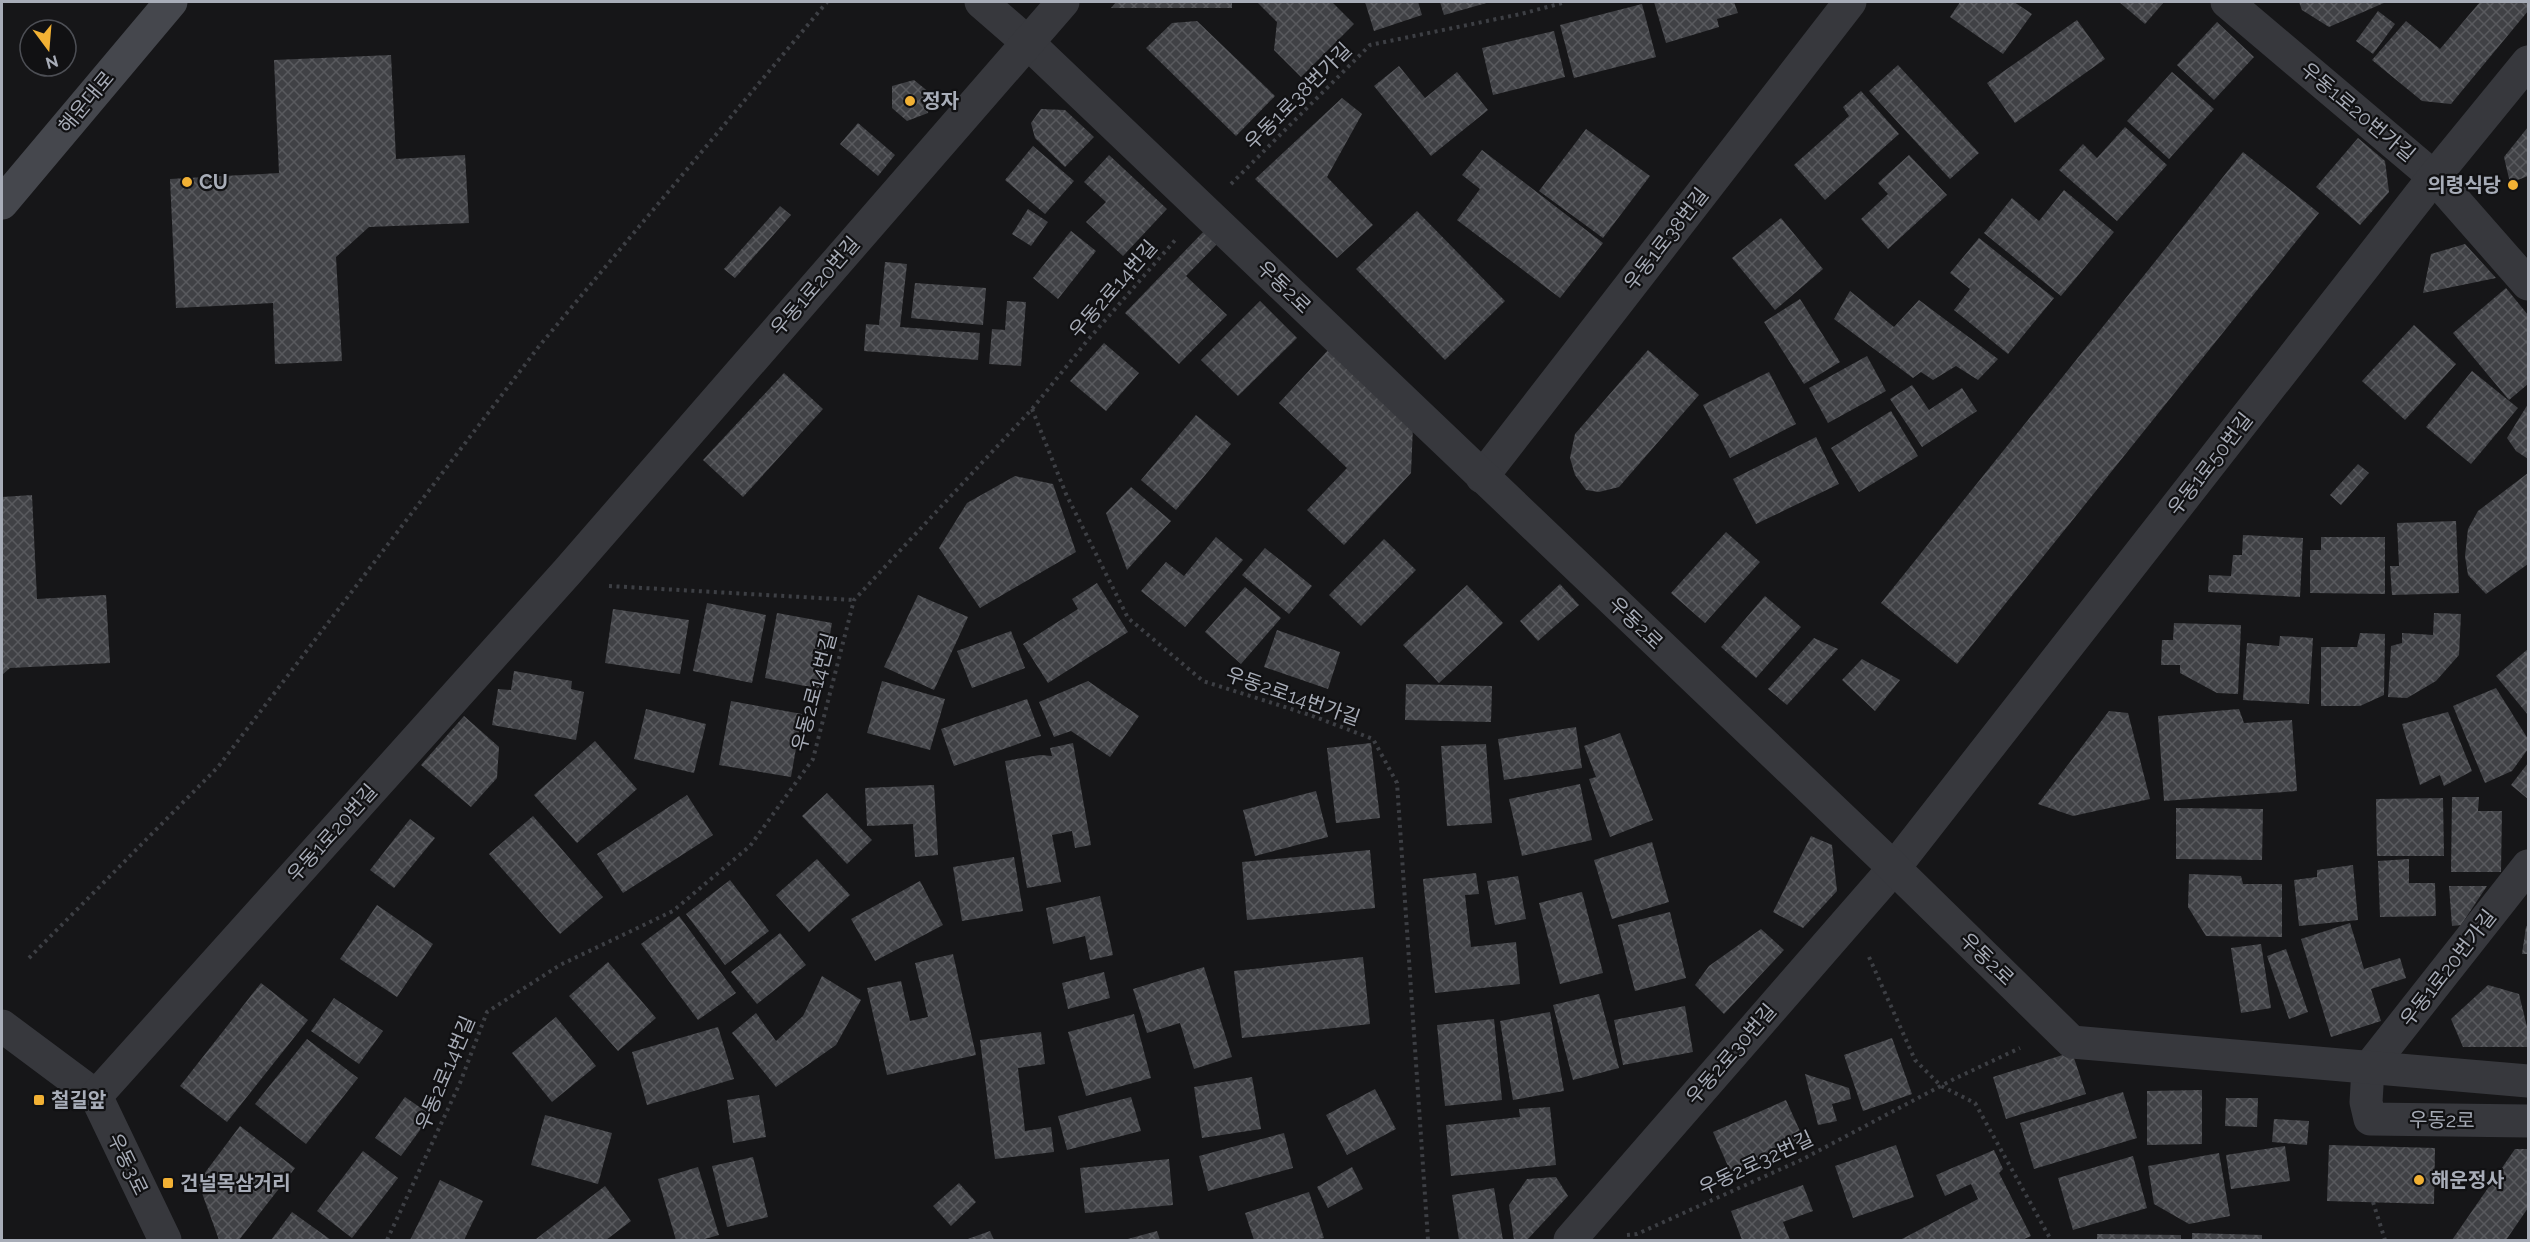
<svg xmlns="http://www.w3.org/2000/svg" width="2530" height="1242" font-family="Raleway,'Noto Sans KR',sans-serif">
<defs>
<pattern id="building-cross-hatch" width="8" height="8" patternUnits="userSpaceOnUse" patternTransform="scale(1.5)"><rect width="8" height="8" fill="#404145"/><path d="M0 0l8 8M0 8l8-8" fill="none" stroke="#595a5e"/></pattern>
</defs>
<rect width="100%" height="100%" fill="#161618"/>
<g fill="url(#building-cross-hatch)">
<polygon points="1116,2 1232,2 1232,8 1111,8"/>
<polygon points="1257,2 1332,2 1354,24 1301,77 1274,50 1277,22"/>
<polygon points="1365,2 1418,2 1422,15 1374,31"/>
<polygon points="1440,2 1490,2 1444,15"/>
<polygon points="1654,2 1734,2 1738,13 1717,19 1719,27 1666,43"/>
<polygon points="1960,2 2014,2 2032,14 2003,54 1950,17"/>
<polygon points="2119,2 2164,2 2145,24"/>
<polygon points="2299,2 2386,2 2329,27 2302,10"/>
<polygon points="2480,2 2528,2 2528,11 2451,104 2422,101 2372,60 2406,21 2440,49"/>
<polygon points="1642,4 1656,57 1574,78 1560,25"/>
<polygon points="2378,11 2395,24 2373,54 2356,41"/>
<polygon points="2077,20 2105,59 2015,123 1987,83"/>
<polygon points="1197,21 1275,96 1236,136 1146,48 1172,23"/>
<polygon points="2217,22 2254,57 2214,100 2177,65"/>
<polygon points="1554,31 1565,77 1493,95 1482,48"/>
<polygon points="391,55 396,159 465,155 469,223 369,227 336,257 342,361 275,364 273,303 176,308 170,179 279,173 274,60"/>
<polygon points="1898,65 1979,153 1950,179 1869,91"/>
<polygon points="1399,66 1425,98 1457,72 1488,110 1431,156 1374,86"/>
<polygon points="2172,72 2214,109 2169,159 2127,121"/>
<polygon points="914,80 930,93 928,113 907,121 892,108 892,86"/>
<polygon points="1861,91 1899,134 1825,200 1794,165 1849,116 1843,107"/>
<polygon points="1342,98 1362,114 1327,177 1373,225 1337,258 1255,179"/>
<polygon points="1041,109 1065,110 1094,137 1065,167 1035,138 1031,123"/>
<polygon points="858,123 895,155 878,176 840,144"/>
<polygon points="2125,127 2167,165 2117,221 2059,170 2083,144 2097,158"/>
<polygon points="2528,127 2528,176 2510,183 2504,157"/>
<polygon points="1586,129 1650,176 1603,238 1539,191"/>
<polygon points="2358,138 2385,161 2389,192 2360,225 2316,187"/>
<polygon points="1033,146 1074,181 1045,214 1005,180"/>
<polygon points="1482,150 1603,243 1560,298 1457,220 1480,189 1462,175"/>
<polygon points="2243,152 2319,213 1957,664 1881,603"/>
<polygon points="1109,155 1167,209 1123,256 1086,222 1106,202 1084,182"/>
<polygon points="1909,155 1947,195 1888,249 1861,219 1888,194 1878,183"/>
<polygon points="2064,190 2114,232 2061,296 1984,233 2012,198 2039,221"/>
<polygon points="780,206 791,215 735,278 724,269"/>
<polygon points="1028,209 1048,222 1031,246 1012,234"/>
<polygon points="1417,211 1505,301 1445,360 1356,269"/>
<polygon points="1781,218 1823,269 1775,310 1732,258"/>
<polygon points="1206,229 1219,242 1186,276 1227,315 1179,364 1125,313"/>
<polygon points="1071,231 1096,251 1058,299 1033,278"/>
<polygon points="1979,238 2054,298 2008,354 1954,310 1970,289 1950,273"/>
<polygon points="2465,244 2496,278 2423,293 2431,254"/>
<polygon points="885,262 907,264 900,327 980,333 978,360 864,351 866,324 879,325"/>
<polygon points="915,283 986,288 983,325 911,318"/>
<polygon points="2506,288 2528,315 2528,384 2509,400 2453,333"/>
<polygon points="1850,291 1894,327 1919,300 1998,359 1978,380 1956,366 1933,380 1921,372 1913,378 1834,319"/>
<polygon points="1800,299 1840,362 1804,384 1764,322"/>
<polygon points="1007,301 1026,302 1021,366 989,364 992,329 1005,330"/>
<polygon points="1260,301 1297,338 1238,396 1201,360"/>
<polygon points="2414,325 2456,364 2405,420 2362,381"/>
<polygon points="1104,343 1139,373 1106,411 1070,381"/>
<polygon points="1330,348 1413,426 1411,473 1344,545 1307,510 1347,468 1279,403"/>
<polygon points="1648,350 1699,395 1619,487 1599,492 1586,490 1575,475 1570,458 1575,434"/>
<polygon points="1867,356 1886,391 1828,423 1809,388"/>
<polygon points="2472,371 2518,408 2471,464 2426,427"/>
<polygon points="1769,372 1796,424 1730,458 1703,405"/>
<polygon points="784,373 823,409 743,497 703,460"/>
<polygon points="1912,385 1929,410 1962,388 1977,411 1922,447 1890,399"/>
<polygon points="2528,404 2528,459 2516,451 2507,438"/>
<polygon points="1891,411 1918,456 1859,492 1831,448"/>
<polygon points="1196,415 1231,444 1176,510 1141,480"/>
<polygon points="1816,437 1839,484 1756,524 1733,479"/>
<polygon points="2358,464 2369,473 2341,505 2330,495"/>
<polygon points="2528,473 2528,564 2486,594 2468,575 2465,556 2468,529 2478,511"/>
<polygon points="1015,476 1053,484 1076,552 980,608 939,548 967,503"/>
<polygon points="1131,487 1171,521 1127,570 1106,513"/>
<polygon points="32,495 37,599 106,595 110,663 10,668 2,675 2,497"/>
<polygon points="2456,521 2459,593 2392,595 2390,566 2399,566 2397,523"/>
<polygon points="1726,532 1760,562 1705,623 1671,593"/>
<polygon points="2243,535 2303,538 2300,597 2208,592 2209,575 2231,576 2233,555 2242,555"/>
<polygon points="1216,537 1243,560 1185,627 1141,591 1166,562 1184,576"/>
<polygon points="2321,537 2385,537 2385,594 2310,593 2310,550 2321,550"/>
<polygon points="1384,539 1416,570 1361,626 1329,595"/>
<polygon points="1265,548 1312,586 1289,614 1242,575"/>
<polygon points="1097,583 1128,632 1048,683 1023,644 1078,609 1072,599"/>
<polygon points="1560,584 1579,605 1538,641 1520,621"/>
<polygon points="1467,585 1503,623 1439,683 1403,645"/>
<polygon points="1245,587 1281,618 1241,664 1205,632"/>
<polygon points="918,595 968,617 934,690 884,667"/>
<polygon points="1765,596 1801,627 1756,678 1721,647"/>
<polygon points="707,603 766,615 752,683 693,671"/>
<polygon points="613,609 689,620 680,674 605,663"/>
<polygon points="777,613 832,623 820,689 765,678"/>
<polygon points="2434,613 2461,614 2459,655 2436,681 2407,698 2388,697 2391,646 2402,643 2402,633 2433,635"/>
<polygon points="2174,623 2241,625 2238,694 2217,693 2180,673 2180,665 2161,665 2162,640 2173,640"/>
<polygon points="1277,630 1340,652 1328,689 1264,667"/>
<polygon points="1011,631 1025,668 972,688 957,651"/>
<polygon points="2360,633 2385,634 2384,695 2360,706 2321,706 2321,647 2357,647"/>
<polygon points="2280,636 2313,638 2309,704 2243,700 2247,643 2279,646"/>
<polygon points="1814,638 1838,649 1787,705 1768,689"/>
<polygon points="2528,649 2528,715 2496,676"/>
<polygon points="1862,659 1900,680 1875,711 1842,680"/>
<polygon points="514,671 572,681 571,689 584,692 576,740 492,725 498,689 511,690"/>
<polygon points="882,681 945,699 930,750 867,733"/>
<polygon points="1088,681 1139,716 1110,757 1071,731 1054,737 1039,702"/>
<polygon points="1406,684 1492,686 1491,722 1405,720"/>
<polygon points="2496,688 2528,739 2528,749 2512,771 2485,783 2453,706"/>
<polygon points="1027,699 1041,736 954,766 941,729"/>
<polygon points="731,701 802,714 791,777 719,765"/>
<polygon points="646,709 706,724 694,773 634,759"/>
<polygon points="2239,709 2244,723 2292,720 2297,791 2164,801 2158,716"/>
<polygon points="2109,711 2128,713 2150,799 2073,816 2038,804"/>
<polygon points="2448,712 2472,771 2444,786 2440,775 2420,785 2402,724"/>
<polygon points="464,716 499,747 497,778 471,807 421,765"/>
<polygon points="1576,727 1582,768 1504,780 1498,739"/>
<polygon points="1620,733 1653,820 1610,837 1589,779 1596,777 1584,746"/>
<polygon points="595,741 637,789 577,843 534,795"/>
<polygon points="1073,743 1091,845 1075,848 1072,831 1052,835 1061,882 1027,888 1005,761 1040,755 1052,756 1050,748"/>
<polygon points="1371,743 1380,818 1336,823 1327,748"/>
<polygon points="1486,744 1492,823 1447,826 1441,746"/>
<polygon points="2528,763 2528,799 2511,785"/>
<polygon points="1580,784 1592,840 1522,856 1509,799"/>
<polygon points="934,785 938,855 915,857 913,824 867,826 865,788"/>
<polygon points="1316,791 1328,837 1255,856 1243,810"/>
<polygon points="827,793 872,840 847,864 802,816"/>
<polygon points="687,795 713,835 623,893 597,854"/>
<polygon points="2452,797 2479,797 2478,811 2502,811 2501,872 2451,872"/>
<polygon points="2443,798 2444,856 2377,856 2376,799"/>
<polygon points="2176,808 2263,809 2262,860 2176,859"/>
<polygon points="533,816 603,897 560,934 489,854"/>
<polygon points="410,819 435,838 394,888 370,870"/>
<polygon points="1811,836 1832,845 1837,891 1803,928 1773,912"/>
<polygon points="1652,842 1669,902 1612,919 1594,860"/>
<polygon points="1370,850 1375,908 1247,920 1242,862"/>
<polygon points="1014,857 1023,911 962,921 953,867"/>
<polygon points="817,859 850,895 809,932 776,895"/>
<polygon points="2409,859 2409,883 2435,883 2436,916 2380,917 2378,861"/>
<polygon points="2353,865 2358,920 2299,926 2294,880 2317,877 2317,870"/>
<polygon points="1476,873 1479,894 1465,895 1471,947 1516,942 1520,984 1435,993 1423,879"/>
<polygon points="2189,874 2241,876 2243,884 2282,884 2282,937 2206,936 2188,907"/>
<polygon points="1518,876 1526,919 1495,925 1487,881"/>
<polygon points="730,880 769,931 725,965 686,914"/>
<polygon points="920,881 943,925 875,961 851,919"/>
<polygon points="2449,886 2487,886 2461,925 2452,926"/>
<polygon points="1582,892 1603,973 1560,984 1539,903"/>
<polygon points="1100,896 1113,955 1090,960 1085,936 1053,944 1046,908"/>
<polygon points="377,905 433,944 397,997 340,959"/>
<polygon points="1670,912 1686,978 1635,991 1618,925"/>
<polygon points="679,916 736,993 698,1020 641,944"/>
<polygon points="2350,923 2364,969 2400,958 2406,978 2371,989 2381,1021 2331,1037 2301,939"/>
<polygon points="2528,924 2528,954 2522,954 2526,927"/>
<polygon points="1761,929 1784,950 1724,1014 1695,985 1709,966"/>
<polygon points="780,933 806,965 757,1004 731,972"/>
<polygon points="2261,944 2271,1008 2241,1013 2231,948"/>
<polygon points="2286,949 2308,1012 2289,1019 2267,956"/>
<polygon points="953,954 976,1055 887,1075 867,988 901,981 910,1021 928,1017 915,963"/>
<polygon points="1363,957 1370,1024 1242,1038 1234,971"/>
<polygon points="608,962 656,1018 618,1051 569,996"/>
<polygon points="1204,967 1232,1057 1194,1069 1180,1023 1147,1033 1133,989"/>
<polygon points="1104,972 1110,998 1068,1009 1062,983"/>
<polygon points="822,976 861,1000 836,1045 776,1087 732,1033 756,1013 776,1041 803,1016"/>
<polygon points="261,983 308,1020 227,1122 180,1086"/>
<polygon points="2488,985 2519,994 2528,1031 2528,1047 2463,1047 2451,1019"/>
<polygon points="1599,994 1619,1068 1573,1080 1553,1005"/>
<polygon points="334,998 383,1031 359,1064 311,1031"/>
<polygon points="1685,1006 1693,1052 1623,1065 1614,1020"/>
<polygon points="1550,1012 1564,1091 1513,1100 1500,1021"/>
<polygon points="1134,1014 1151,1078 1086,1096 1068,1032"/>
<polygon points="556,1017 596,1066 552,1102 512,1053"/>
<polygon points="1494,1019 1502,1100 1445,1106 1437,1025"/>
<polygon points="718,1027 734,1079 647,1105 632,1052"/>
<polygon points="1041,1032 1045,1064 1018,1068 1025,1131 1051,1127 1054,1152 995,1159 980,1040"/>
<polygon points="1892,1038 1912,1094 1863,1111 1844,1055"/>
<polygon points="307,1039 358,1078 306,1144 255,1104"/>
<polygon points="2072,1052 2086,1094 2006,1119 1993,1077"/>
<polygon points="1805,1074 1849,1088 1851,1099 1832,1104 1837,1121 1818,1125"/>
<polygon points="1252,1077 1261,1129 1202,1138 1194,1087"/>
<polygon points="1375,1089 1396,1129 1347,1155 1326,1115"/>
<polygon points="2202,1090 2202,1144 2147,1145 2147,1091"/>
<polygon points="2123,1092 2137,1138 2034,1169 2020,1123"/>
<polygon points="759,1095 766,1137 733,1143 727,1100"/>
<polygon points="405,1097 431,1115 401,1156 375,1138"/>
<polygon points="1131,1097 1141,1131 1067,1150 1058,1116"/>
<polygon points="2226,1098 2258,1098 2257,1127 2225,1126"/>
<polygon points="1786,1100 1804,1140 1731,1173 1713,1132"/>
<polygon points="1550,1107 1556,1165 1451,1176 1446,1125 1520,1117 1519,1109"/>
<polygon points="545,1115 612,1133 598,1184 531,1165"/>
<polygon points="2274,1119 2309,1121 2307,1145 2272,1142"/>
<polygon points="240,1126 295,1168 239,1240 219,1240 198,1182"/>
<polygon points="1284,1133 1293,1168 1208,1191 1199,1156"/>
<polygon points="1896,1145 1914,1197 1853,1218 1835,1166"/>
<polygon points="2329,1145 2435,1148 2434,1204 2327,1201"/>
<polygon points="2285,1146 2290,1181 2231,1189 2226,1155"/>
<polygon points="2515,1149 2528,1149 2528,1208 2506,1240 2452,1240"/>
<polygon points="1994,1150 2003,1169 1999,1173 2031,1236 2022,1240 1900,1240 1978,1199 1971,1184 1945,1196 1936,1175"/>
<polygon points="363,1151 398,1178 352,1238 317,1211"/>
<polygon points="2219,1153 2230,1216 2189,1224 2154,1204 2148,1166"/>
<polygon points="2133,1156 2147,1208 2073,1230 2058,1178"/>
<polygon points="753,1157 768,1217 727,1227 712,1166"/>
<polygon points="1169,1159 1173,1205 1085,1213 1080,1168"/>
<polygon points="698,1167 719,1235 701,1240 676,1240 658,1179"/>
<polygon points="1352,1167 1363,1189 1328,1208 1317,1187"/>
<polygon points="1556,1177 1568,1196 1527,1240 1514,1240 1509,1205 1527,1179"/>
<polygon points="440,1180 483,1201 464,1240 410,1240"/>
<polygon points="959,1183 976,1202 951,1226 933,1206"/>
<polygon points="1803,1185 1813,1211 1783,1222 1790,1240 1742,1240 1731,1211"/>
<polygon points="605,1186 631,1221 606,1240 537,1240 536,1239"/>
<polygon points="1494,1188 1503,1240 1459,1240 1452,1195"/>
<polygon points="1309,1192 1324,1238 1315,1240 1254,1240 1245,1213"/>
<polygon points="292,1212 331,1240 271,1240"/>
<polygon points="990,1231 994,1240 965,1240"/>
<polygon points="1157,1231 1160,1240 1124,1240"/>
<polygon points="2192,1233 2262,1235 2262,1240 2192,1240"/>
<polygon points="2097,1234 2181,1235 2181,1240 2097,1240"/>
</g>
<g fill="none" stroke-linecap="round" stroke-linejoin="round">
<g stroke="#3d3f44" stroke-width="4" stroke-dasharray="3 4.5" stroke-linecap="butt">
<polyline points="1231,184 1370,45 1521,14 1566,2"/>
<polyline points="1032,409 1066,494 1128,618 1203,681 1310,715 1373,739 1397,783 1428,1240"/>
<polyline points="609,586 854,600"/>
<polyline points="1869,957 1915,1060 1941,1086 1975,1103 2051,1240"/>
<polyline points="29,958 218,767 540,345 827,2"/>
<polyline points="2373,1202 2385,1240"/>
<polyline points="1627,1235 1637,1234 1801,1160 1954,1079 2020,1048"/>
<polyline points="387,1240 460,1083 487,1012 560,965 673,911 750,846 813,759 854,600 1032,409 1087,341 1177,238"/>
</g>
<g stroke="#37383d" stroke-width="33">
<polyline points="2227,2 2434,177 2528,284"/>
<polyline points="1482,477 1850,2"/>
<polyline points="2528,866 2368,1069 2366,1102 2370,1119 2528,1121"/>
<polyline points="2,1026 96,1096 165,1240"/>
<polyline points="1570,1240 1894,868 2434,177 2528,62"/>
</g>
<g stroke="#37383d" stroke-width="33">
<polyline points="981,2 1027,42 1894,868 2072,1042 2528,1081"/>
<polyline points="96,1096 568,571 1063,2"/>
</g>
<polyline stroke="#45474d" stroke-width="33" points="2,203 171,2"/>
</g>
<g fill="#f2b134" stroke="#111113" stroke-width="2">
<circle cx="910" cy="101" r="6"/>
<circle cx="187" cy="182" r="6"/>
<circle cx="2513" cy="185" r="6"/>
<rect x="33" y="1094" width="12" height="12" rx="3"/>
<circle cx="2419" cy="1180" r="6"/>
<rect x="162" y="1177" width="12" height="12" rx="3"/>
</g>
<g text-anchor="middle" stroke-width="4.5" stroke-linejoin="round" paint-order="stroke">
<g font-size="20" fill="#a8adb8" stroke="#111113">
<text transform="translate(1298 96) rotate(-45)" y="7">우동1로38번가길</text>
<text transform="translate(86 102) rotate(-50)" y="7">해운대로</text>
<text transform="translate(2358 112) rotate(40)" y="7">우동1로20번가길</text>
<text transform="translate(1666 239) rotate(-52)" y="7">우동1로38번길</text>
<text transform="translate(815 286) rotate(-49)" y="7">우동1로20번길</text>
<text transform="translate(1284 287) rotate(44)" y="7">우동2로</text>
<text transform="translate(1113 289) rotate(-49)" y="7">우동2로14번길</text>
<text transform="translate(2210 464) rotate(-52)" y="7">우동1로50번길</text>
<text transform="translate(1636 623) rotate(44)" y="7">우동2로</text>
<text transform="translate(814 692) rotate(-75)" y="7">우동2로14번길</text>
<text transform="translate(1293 696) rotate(19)" y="7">우동2로14번가길</text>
<text transform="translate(332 833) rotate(-48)" y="7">우동1로20번길</text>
<text transform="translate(1987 959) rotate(44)" y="7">우동2로</text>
<text transform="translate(2448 968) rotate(-52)" y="7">우동1로20번가길</text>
<text transform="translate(1731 1054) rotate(-49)" y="7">우동2로30번길</text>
<text transform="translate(445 1073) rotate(-67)" y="7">우동2로14번길</text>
<text transform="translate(2442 1120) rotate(1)" y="7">우동2로</text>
<text transform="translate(1756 1163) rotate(-25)" y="7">우동2로32번길</text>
<text transform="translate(128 1164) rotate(64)" y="7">우동3로</text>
</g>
<g font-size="20" font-weight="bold" fill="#a8adb8" stroke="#111113" text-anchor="start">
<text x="922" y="108">정자</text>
<text x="199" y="189">CU</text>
<text x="2501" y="192" text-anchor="end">의령식당</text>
<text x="51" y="1107">철길앞</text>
<text x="2431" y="1187">해운정사</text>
<text x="180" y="1190">건널목삼거리</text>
</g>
</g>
<rect width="2530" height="1242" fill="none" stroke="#a8adb8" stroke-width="6"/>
<g transform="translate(48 48) rotate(164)"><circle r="28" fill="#111113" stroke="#4d4f55" stroke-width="1.5"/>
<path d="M0-4.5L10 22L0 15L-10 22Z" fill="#f2b134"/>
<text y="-9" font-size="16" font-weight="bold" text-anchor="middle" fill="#a8adb8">N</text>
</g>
</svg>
